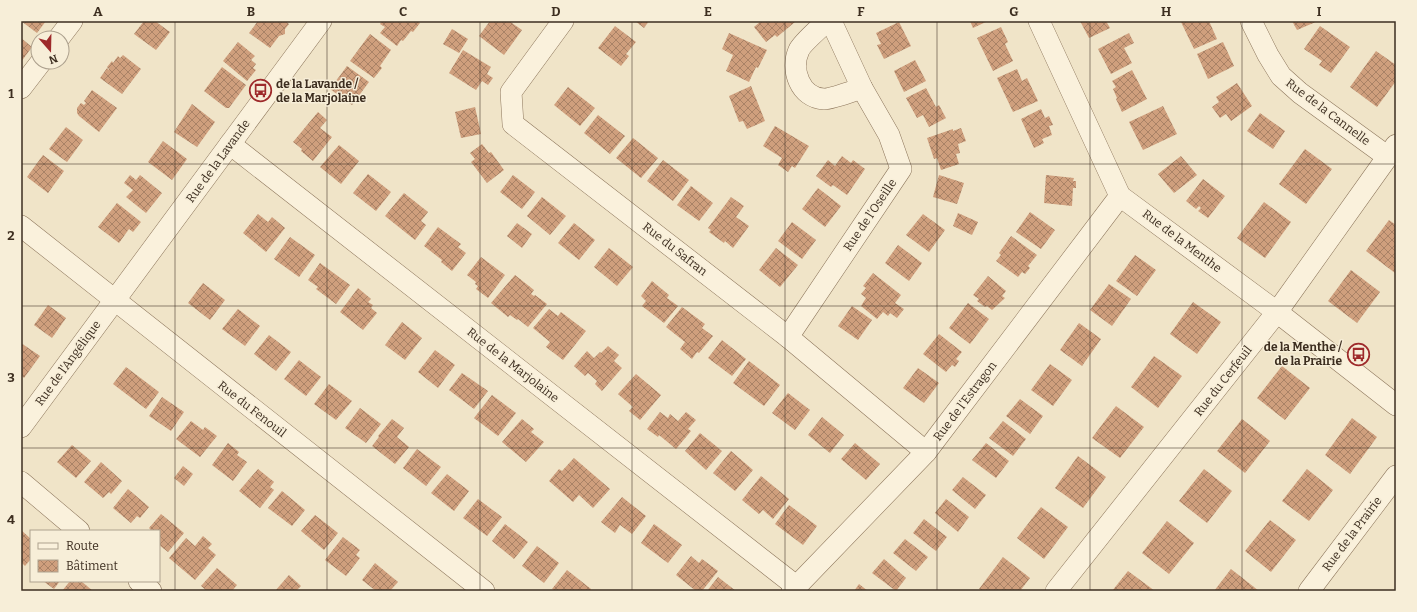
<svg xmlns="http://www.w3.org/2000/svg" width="1417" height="612" font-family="Bitter,serif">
<defs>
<pattern id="building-cross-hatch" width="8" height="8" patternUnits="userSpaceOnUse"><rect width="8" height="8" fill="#cf9f7d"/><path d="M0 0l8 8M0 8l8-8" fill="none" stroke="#a98266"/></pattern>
</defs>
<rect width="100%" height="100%" fill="#f0e4c8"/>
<g fill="url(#building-cross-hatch)">
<polygon points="21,21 46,21 37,33"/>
<polygon points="144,21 155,21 170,32 156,50 134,34"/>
<polygon points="258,21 285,21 289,24 285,29 285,34 279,36 270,48 249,33"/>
<polygon points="382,21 417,21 420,23 413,32 411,31 403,41 401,40 397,46 380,33 385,27 380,24"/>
<polygon points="490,21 509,21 522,30 504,55 479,36"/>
<polygon points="635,21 649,21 644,28"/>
<polygon points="761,21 794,21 795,22 777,37 775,35 766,42 754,27"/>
<polygon points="970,21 988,21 973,28"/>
<polygon points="1080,21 1106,21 1110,28 1089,38"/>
<polygon points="1183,21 1209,21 1217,39 1194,49 1181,22"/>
<polygon points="1292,21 1318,21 1297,30"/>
<polygon points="899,22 911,46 884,59 877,45 881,44 876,33"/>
<polygon points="615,26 636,42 626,54 629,56 621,66 598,48"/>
<polygon points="1320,26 1350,47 1331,73 1319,65 1322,61 1304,49"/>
<polygon points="1001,27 1008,42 1005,44 1013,61 993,71 977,38"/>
<polygon points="452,29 468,39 459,53 443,44"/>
<polygon points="729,33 767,50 758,68 756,67 749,82 726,71 733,55 722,49"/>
<polygon points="1129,33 1134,43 1124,48 1132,63 1111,74 1098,49"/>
<polygon points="370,34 391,50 380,66 382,68 374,78 350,61"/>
<polygon points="21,38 32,47 21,62"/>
<polygon points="238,42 255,56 251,60 256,64 253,68 256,70 247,81 223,61"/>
<polygon points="1223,42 1234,66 1208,79 1197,54"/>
<polygon points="463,50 491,67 487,74 493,78 488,85 482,81 476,90 449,73"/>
<polygon points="1376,51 1396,65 1396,81 1377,107 1350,87"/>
<polygon points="123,55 141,69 122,94 100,78 107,68 109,70 109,69 107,67 112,61 113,63 118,56 120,58"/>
<polygon points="915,60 926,81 904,92 894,71"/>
<polygon points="347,66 369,82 352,105 330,89"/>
<polygon points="222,67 246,85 229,108 226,108 204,91"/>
<polygon points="1017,69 1022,81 1027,78 1038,101 1013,112 997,78"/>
<polygon points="1132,70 1147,99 1122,112 1116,99 1117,98 1113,89 1116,87 1112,81"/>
<polygon points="1237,83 1252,106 1231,121 1226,114 1220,118 1212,107 1219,102 1216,97"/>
<polygon points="751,86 765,121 747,129 743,121 739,122 729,96"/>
<polygon points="568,87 595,108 580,126 554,105"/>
<polygon points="926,88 936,107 939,105 946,118 929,127 923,115 917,118 906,98"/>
<polygon points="92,90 117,108 99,132 79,116 77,113 77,108 81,103 84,105 86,103 84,101"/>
<polygon points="192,104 215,122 197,147 174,132"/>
<polygon points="1163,106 1177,134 1143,150 1129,122"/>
<polygon points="475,107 481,134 461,138 455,112"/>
<polygon points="1041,109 1045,118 1049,116 1053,125 1049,126 1052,135 1042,139 1044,143 1034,148 1021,119"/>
<polygon points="318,112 327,120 320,128 332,137 313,161 301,151 302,149 293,142"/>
<polygon points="1260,113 1285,131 1273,149 1247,131"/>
<polygon points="598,115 625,136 610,154 584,133"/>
<polygon points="775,126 809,146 795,168 792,166 788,172 778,165 782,158 763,146"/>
<polygon points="66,127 83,140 67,162 49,149"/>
<polygon points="961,128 966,141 958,144 960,153 956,154 959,164 941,170 937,158 934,159 927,138 953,129 953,131"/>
<polygon points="633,138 658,158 641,178 616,158"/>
<polygon points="163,141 187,159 172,180 148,162"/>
<polygon points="482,144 489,153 491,152 504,170 487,183 471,162 475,159 470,153"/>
<polygon points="339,145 359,161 341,184 320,167"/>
<polygon points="1305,149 1332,169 1306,204 1279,184"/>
<polygon points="43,155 64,171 48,193 27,177"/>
<polygon points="842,156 851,163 853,160 865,169 847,195 833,185 831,187 816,176 828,160 835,166"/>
<polygon points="1181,156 1197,175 1174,193 1158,174"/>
<polygon points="663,160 689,180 673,201 647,181"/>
<polygon points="368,174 391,192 376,211 353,193"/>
<polygon points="130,175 136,180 140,175 162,193 146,213 126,197 133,190 124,183"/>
<polygon points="513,175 535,192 522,209 500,192"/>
<polygon points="939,175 964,183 957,204 933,197"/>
<polygon points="1046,175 1074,178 1073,181 1076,181 1076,188 1073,188 1072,206 1044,203"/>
<polygon points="1203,179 1225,196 1208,218 1198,211 1201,208 1199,206 1196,209 1186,201"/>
<polygon points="691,186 713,203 699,221 677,205"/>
<polygon points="818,188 841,206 825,227 802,209"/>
<polygon points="404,193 428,212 421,221 426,225 415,240 385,216"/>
<polygon points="542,197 566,216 550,235 527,216"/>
<polygon points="731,197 744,206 736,217 749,226 733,248 725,241 724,243 709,232 711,230 708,228"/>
<polygon points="1264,202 1291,222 1265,258 1237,238"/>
<polygon points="117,203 141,222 133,232 129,229 119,243 98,227"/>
<polygon points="1030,212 1055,230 1041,249 1016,232"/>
<polygon points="958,213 978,222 972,235 953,226"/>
<polygon points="258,214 268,222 272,217 285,228 266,252 243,233"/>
<polygon points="923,214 945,230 929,252 906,235"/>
<polygon points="1389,220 1396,225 1395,273 1366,251"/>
<polygon points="792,222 816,240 802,259 778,241"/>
<polygon points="517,223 532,234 522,248 507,236"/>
<polygon points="574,223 595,240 579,260 558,243"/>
<polygon points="438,227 461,244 458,247 466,253 452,271 441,262 442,260 424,246"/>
<polygon points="1011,236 1037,255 1028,266 1030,268 1025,274 1022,272 1018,277 996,261 1001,255 999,253"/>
<polygon points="290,237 315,255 299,277 274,259"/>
<polygon points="898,245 922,263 909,281 885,263"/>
<polygon points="609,248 633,267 617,286 594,267"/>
<polygon points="776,248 798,265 780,287 759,270"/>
<polygon points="1135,255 1156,270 1137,296 1116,281"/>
<polygon points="481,257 505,275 488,298 476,289 478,286 475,284 476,282 467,275"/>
<polygon points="320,263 350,285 336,304 316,289 318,287 308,280"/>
<polygon points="1351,270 1380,292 1357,323 1328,301"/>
<polygon points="873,273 901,295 895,303 904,309 897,318 890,313 888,316 883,312 877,319 861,306 866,298 861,294 866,288 863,286"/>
<polygon points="515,275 534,290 531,294 534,296 535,295 547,304 528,327 518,319 517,320 510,315 508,317 491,303"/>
<polygon points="988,276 1006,291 1002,296 1005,298 992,310 987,306 985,307 977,301 979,299 973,295"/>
<polygon points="652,281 669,295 667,298 678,306 664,323 642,306 646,301 641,296"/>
<polygon points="203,283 225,300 210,320 188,303"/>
<polygon points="1109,284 1131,299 1112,326 1090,310"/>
<polygon points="358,288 371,299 368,302 373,305 371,308 377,313 363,330 340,312"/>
<polygon points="1193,302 1221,322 1197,354 1170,334"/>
<polygon points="968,303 989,319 970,344 949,328"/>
<polygon points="48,305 66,318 52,338 34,325"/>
<polygon points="852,306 872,320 858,340 838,326"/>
<polygon points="682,307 705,324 702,328 713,336 699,353 697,352 692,359 680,349 685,342 666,327"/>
<polygon points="238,309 260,326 245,346 222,329"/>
<polygon points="549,309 558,316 561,312 586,331 563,360 546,347 550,342 533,328"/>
<polygon points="402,322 422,338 405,360 385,345"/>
<polygon points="1079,323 1101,339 1082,366 1060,350"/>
<polygon points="939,334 962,352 956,359 959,361 955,367 952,365 946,372 923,354"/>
<polygon points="269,335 291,352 276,371 254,354"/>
<polygon points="722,340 746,359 732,376 708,358"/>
<polygon points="21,343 40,356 24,378 21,375"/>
<polygon points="608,346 619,355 614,361 622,368 602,391 595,384 597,381 588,373 585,376 574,366 587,351 594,358 600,352 601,353"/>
<polygon points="435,350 455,365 438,388 418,372"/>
<polygon points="1154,356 1182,376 1158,408 1131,387"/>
<polygon points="299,360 321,377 306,396 284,379"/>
<polygon points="749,361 780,385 764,406 733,383"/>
<polygon points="1050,364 1072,380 1053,406 1031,390"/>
<polygon points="1282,366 1310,388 1285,420 1257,398"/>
<polygon points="126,367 159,392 146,409 113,384"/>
<polygon points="918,368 939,383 924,403 903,388"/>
<polygon points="462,373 488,391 474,409 449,390"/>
<polygon points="636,374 661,395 640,420 629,411 633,407 618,394"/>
<polygon points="329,384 352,401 336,420 314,404"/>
<polygon points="788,393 810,410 795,430 772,413"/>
<polygon points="492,395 516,413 498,436 474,418"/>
<polygon points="162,397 184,412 171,431 149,416"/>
<polygon points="1020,399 1043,416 1030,434 1006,416"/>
<polygon points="1116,406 1144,427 1120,458 1092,438"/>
<polygon points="360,408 381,424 366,443 345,428"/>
<polygon points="660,412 668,418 670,414 678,421 686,412 696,420 688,429 691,431 676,449 659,435 658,437 647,429"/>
<polygon points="822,417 844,435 830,453 808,435"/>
<polygon points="1352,418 1377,437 1350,474 1325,455"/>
<polygon points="392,419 404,428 397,437 409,447 395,464 372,446 379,437 378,436"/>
<polygon points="522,419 534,429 531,432 544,442 526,462 502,442"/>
<polygon points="1242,419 1270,441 1245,473 1217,451"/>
<polygon points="191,421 203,430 205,427 217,436 200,457 176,439"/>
<polygon points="1003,421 1026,439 1013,456 989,438"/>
<polygon points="700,433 722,451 706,470 685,451"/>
<polygon points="228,443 239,452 237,455 247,462 233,481 212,465"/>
<polygon points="855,443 880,464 866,480 841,459"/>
<polygon points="986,443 1009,461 996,478 972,460"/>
<polygon points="72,445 91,461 76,478 57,462"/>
<polygon points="417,449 441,467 426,486 403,468"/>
<polygon points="731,451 753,470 735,491 713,473"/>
<polygon points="1078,456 1106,477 1083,508 1055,488"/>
<polygon points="574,458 610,489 593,508 579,495 573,502 549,481 559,469 562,471"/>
<polygon points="101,462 122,481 111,494 109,492 103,498 84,482"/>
<polygon points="183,466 193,474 184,486 174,478"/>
<polygon points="258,469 274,482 270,487 274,490 260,508 239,491"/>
<polygon points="1204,469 1232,491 1207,523 1179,501"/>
<polygon points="1307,469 1333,490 1309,521 1282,501"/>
<polygon points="447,474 469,491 454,511 431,493"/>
<polygon points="761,476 789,499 773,519 763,510 759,514 742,500"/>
<polygon points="963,477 986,495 975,509 952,490"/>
<polygon points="128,489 149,507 140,518 137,516 131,523 113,508"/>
<polygon points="282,491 305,510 292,526 268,508"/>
<polygon points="622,497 646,516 632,534 620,525 615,533 601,522"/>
<polygon points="478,499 502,517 487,536 463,518"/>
<polygon points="946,499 969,517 958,532 935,513"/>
<polygon points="789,505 817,526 803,545 775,524"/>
<polygon points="1041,507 1068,527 1044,559 1017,538"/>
<polygon points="161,514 184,533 168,552 159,545 159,531 152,531 149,528"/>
<polygon points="315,515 338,533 324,550 301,531"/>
<polygon points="924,519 947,537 936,551 913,533"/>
<polygon points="1270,520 1296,540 1271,572 1245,551"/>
<polygon points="1167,521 1194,543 1169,574 1142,553"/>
<polygon points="505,524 528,542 514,559 492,541"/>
<polygon points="654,524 682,545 668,563 641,543"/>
<polygon points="21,530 31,539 31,559 25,566 21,562"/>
<polygon points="203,536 212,544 208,548 216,555 195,580 169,558 186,538 195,546"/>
<polygon points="343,537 360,550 356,555 360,558 346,576 325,560"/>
<polygon points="905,539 928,557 916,571 893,553"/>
<polygon points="537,546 559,563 544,583 522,566"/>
<polygon points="691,556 699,563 702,559 718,571 702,591 696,591 676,575"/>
<polygon points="1003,557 1030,578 1020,591 982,591 979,589"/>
<polygon points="884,559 906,578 896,591 872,573"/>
<polygon points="375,563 398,582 390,591 376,591 362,580"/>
<polygon points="217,568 237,585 232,591 207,591 201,586"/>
<polygon points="1231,569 1259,591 1214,591"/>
<polygon points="567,570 591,589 590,591 555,591 552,589"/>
<polygon points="1128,571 1155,591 1112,591"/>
<polygon points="289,575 301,586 296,591 275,591"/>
<polygon points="718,577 736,591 707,591"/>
<polygon points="43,581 60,581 54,589"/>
<polygon points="70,581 81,581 93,591 62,591"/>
<polygon points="859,584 868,591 854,591"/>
</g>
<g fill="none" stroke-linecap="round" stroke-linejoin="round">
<defs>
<g id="minor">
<polyline points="563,21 511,92 513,124 788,337 926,452"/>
<path d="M827,21c-6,6 -25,22 -28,29 -9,19 1,48 25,49 8,0 29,-8 38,-11"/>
<polyline points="1039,21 1120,196 1277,312 1396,405"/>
<polyline points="1251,21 1268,55 1281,76 1300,93 1388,157"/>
<polyline points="59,38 72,21"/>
<polyline points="21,88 41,62"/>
<polyline points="230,144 796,586"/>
<polyline points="21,226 484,591"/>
<polyline points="788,337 901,169 889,135 862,88 831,21"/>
<polyline points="21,427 321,21"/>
<polyline points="21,482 79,531"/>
<polyline points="139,581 151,591"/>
<polyline points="792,591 926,452 1120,196"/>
<polyline points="1056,591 1277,312 1396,145"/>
<polyline points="1309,591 1396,476"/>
</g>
</defs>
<use href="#minor" stroke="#8d765c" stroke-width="22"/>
<use href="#minor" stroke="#faf1dc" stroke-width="21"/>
</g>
<path fill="none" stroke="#3d2e20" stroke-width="1" stroke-opacity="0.55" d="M175,21v570M327,21v570M480,21v570M632,21v570M785,21v570M937,21v570M1090,21v570M1242,21v570M21,164h1375M21,306h1375M21,448h1375"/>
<defs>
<symbol id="bus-ring" viewBox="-11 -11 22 22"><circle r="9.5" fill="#f7eed8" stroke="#9e2a2b" stroke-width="1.5"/><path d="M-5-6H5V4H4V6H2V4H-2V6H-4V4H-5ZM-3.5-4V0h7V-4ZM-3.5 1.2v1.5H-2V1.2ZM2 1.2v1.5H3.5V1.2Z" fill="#9e2a2b"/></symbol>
</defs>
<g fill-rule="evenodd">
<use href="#bus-ring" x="248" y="78" width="25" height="25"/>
<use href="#bus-ring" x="1346" y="342" width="25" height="25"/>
</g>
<g text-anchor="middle" stroke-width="3" stroke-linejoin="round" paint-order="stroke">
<g font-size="12" font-weight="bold" fill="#3d2e20" stroke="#f7eed8" text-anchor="start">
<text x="276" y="88">de la Lavande /<tspan x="276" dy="14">de la Marjolaine</tspan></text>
<text x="1342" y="351" text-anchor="end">de la Menthe /<tspan x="1342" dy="14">de la Prairie</tspan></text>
</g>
<g font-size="12" fill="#3d2e20" stroke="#f7eed8">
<text transform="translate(1328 112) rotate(37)" y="4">Rue de la Cannelle</text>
<text transform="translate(218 161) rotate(-54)" y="4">Rue de la Lavande</text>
<text transform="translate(870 215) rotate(-56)" y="4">Rue de l'Oseille</text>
<text transform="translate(1182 241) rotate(37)" y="4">Rue de la Menthe</text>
<text transform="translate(675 249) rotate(38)" y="4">Rue du Safran</text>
<text transform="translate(68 363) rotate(-54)" y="4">Rue de l'Angélique</text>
<text transform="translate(513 365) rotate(38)" y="4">Rue de la Marjolaine</text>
<text transform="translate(1223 381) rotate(-52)" y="4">Rue du Cerfeuil</text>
<text transform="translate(965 401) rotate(-53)" y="4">Rue de l'Estragon</text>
<text transform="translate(252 409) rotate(38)" y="4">Rue du Fenouil</text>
<text transform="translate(1352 534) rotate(-53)" y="4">Rue de la Prairie</text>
</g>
</g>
<rect width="1417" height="612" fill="none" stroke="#f7eed8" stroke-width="44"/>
<rect x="30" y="530" width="130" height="52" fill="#f7eed8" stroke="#ada18e"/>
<rect x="38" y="543" width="20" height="6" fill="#faf1dc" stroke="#ada18e"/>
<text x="66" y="550" font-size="12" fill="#3d2e20">Route</text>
<rect x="38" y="560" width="20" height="12" fill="url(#building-cross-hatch)" stroke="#ada18e"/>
<text x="66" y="570" font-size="12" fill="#3d2e20">Bâtiment</text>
<g transform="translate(50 50) rotate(160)"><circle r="19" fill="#f7eed8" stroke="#ada18e"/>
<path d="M0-3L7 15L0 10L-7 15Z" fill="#9e2a2b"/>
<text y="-6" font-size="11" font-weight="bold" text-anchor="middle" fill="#3d2e20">N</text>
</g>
<rect x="22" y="22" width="1373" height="568" fill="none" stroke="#3d2e20" stroke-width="1.5"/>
<g font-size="13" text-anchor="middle" font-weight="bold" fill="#3d2e20">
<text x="98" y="16">A</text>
<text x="251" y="16">B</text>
<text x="403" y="16">C</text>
<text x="556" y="16">D</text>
<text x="708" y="16">E</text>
<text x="861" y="16">F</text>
<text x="1014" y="16">G</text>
<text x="1166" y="16">H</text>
<text x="1319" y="16">I</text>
<text x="11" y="98">1</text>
<text x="11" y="240">2</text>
<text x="11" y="382">3</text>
<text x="11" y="524">4</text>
</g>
</svg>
